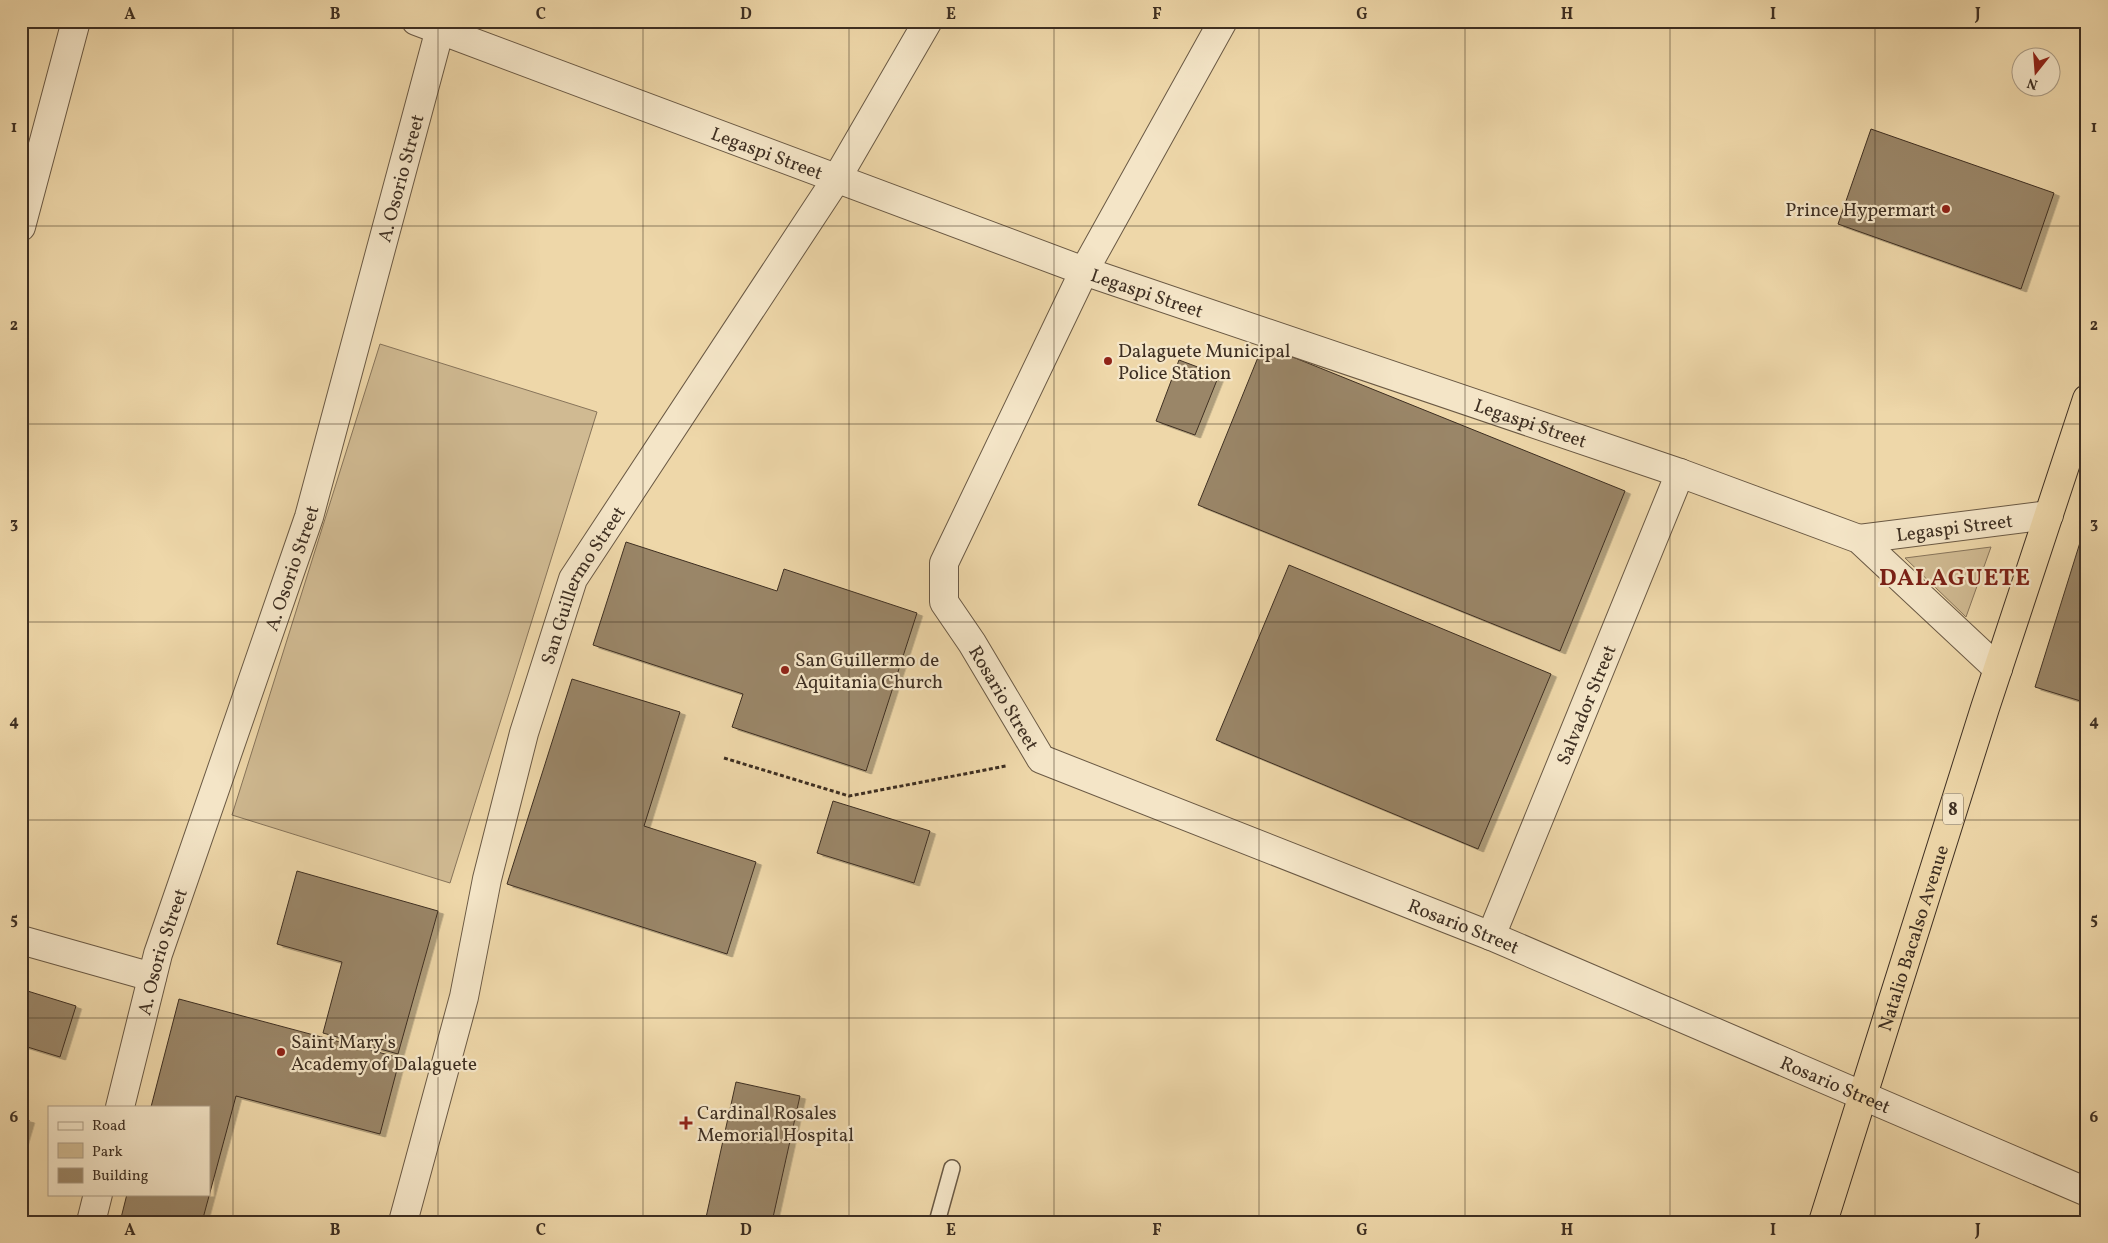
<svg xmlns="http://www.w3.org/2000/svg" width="2108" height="1243" font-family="Vollkorn,serif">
<defs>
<filter id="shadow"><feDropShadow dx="5.5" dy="3" stdDeviation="0" flood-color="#0004"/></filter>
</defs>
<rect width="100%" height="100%" fill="#eed7a9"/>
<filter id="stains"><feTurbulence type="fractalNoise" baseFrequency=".004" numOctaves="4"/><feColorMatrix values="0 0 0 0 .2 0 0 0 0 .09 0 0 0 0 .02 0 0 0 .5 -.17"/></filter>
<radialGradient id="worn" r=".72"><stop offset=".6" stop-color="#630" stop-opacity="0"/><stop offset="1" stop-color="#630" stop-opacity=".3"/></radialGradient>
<g fill="#d0ba92" stroke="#87745a">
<polygon points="380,344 597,412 450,883 232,815"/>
<polygon points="1991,547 1966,617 1905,558"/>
</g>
<g fill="#9a8668" stroke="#3e2f22" filter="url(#shadow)">
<polygon points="1871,129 2054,193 2021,289 1838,224"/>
<polygon points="1263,345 1625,491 1560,651 1198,505"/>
<polygon points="1179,360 1219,375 1195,435 1156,421"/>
<polygon points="2087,520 2087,703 2035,687"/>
<polygon points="626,542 777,591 784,569 917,613 866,771 732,727 743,694 593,645"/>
<polygon points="1289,565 1551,674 1478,849 1216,740"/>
<polygon points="572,679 680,712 644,826 756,862 727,954 507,884"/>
<polygon points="833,801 930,831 914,883 817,853"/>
<polygon points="297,871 438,911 398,1054 323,1033 342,962 277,944"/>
<polygon points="21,989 76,1006 60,1057 21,1045"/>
<polygon points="179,999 400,1058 380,1134 236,1096 202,1222 120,1222 127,1194 209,1194 209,1107 151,1107"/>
<polygon points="736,1082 800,1096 772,1222 705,1222"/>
<polygon points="21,1118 29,1120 21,1147"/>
</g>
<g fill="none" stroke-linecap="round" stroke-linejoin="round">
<defs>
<polyline id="lane" points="937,1222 952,1168"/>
<g id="street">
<path id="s1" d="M416,21l668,250 596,202 179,66 139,130"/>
<path id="s2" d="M1223,21l-139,250 -140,292v39l28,41 69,116 450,177 596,256"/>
<polyline points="21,227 76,21"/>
<path id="s3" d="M1859,539l190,-24"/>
<path id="s4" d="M1491,936l189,-463"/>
<polyline points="21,940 152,977"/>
<path id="s5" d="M120,1107l38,-153 151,-437 131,-488 1,-8"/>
<polyline points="91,1222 98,1194"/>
<path id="s6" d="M403,1222l61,-225 23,-118 37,-146 49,-154 264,-401 91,-157"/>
</g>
<g id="highway">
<path id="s7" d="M1823,1222l162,-514 102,-309"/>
</g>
</defs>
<use href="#lane" stroke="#6a5944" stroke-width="18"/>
<use href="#street" stroke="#6a5944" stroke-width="30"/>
<use href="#highway" stroke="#3e2f22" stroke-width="30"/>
<polyline stroke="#3e2f22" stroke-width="3" stroke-dasharray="4 2.5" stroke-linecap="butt" points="724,758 849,796 1006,766"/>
<use href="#lane" stroke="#f4e5c7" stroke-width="15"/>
<use href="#street" stroke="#f4e5c7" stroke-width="28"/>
<use href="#highway" stroke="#eed7a9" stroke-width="28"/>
</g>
<path fill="none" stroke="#3e2f22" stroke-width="1" stroke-opacity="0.55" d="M233,21v1201M438,21v1201M643,21v1201M849,21v1201M1054,21v1201M1259,21v1201M1465,21v1201M1670,21v1201M1875,21v1201M21,226h2066M21,424h2066M21,622h2066M21,820h2066M21,1018h2066"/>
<g fill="#8f2418" stroke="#f4e5c7" stroke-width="2">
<circle cx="1946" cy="209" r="5"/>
<circle cx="1108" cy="361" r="5"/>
<circle cx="785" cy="670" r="5"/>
<circle cx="281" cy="1052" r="5"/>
<path d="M683.5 1115.5h5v5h5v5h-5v5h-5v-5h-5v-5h5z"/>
</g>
<g text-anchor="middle" stroke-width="4.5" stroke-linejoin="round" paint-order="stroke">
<rect fill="#f4e5c7" stroke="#756654" stroke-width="1" x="1943" y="793.5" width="20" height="31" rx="4"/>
<g font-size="18" font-weight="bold" fill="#3e2f22">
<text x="1953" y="815">8</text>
</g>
<g font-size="19" fill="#3e2f22" stroke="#f4e5c7">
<text dy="7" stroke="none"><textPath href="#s1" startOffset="375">Legaspi Street</textPath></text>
<text dy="7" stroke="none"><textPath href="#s5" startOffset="971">A. Osorio Street</textPath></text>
<text dy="7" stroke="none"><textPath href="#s1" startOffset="780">Legaspi Street</textPath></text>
<text dy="7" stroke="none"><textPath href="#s1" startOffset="1185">Legaspi Street</textPath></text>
<text dy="7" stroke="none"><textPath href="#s3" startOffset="96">Legaspi Street</textPath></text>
<text dy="7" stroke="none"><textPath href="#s5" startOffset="566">A. Osorio Street</textPath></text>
<text dy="7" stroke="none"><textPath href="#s6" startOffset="664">San Guillermo Street</textPath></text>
<text dy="7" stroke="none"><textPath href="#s2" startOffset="762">Rosario Street</textPath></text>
<text dy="7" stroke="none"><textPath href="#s4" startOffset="250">Salvador Street</textPath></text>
<text dy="7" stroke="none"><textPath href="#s2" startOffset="1288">Rosario Street</textPath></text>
<text dy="7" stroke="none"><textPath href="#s7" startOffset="298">Natalio Bacalso Avenue</textPath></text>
<text dy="7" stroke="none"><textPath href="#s5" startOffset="161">A. Osorio Street</textPath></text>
<text dy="7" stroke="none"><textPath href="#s2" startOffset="1692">Rosario Street</textPath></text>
</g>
<g font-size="19" fill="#3e2f22" stroke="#f4e5c7" text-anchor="start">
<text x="1936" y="216" text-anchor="end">Prince Hypermart</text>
<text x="1118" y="357">Dalaguete Municipal<tspan x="1118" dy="22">Police Station</tspan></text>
<text x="795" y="666">San Guillermo de<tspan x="795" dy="22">Aquitania Church</tspan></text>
<text x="291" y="1048">Saint Mary's<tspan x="291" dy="22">Academy of Dalaguete</tspan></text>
<text x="697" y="1119">Cardinal Rosales<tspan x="697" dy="22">Memorial Hospital</tspan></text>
</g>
<g font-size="24" font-weight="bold" letter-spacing="1" fill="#7a1f14" stroke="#f4e5c7">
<text x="1955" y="585">DALAGUETE</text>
</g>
</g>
<rect width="2108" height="1243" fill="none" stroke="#eed7a9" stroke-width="55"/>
<rect x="48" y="1106" width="162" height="90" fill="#f4e5c7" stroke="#ab9c85"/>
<rect x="58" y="1122" width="25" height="8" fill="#f4e5c7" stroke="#ab9c85"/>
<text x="92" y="1130" font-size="15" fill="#3e2f22">Road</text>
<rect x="58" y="1143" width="25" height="15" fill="#d0ba92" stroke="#ab9c85"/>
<text x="92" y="1156" font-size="15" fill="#3e2f22">Park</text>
<rect x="58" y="1168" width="25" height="15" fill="#9a8668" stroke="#ab9c85"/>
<text x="92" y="1180" font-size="15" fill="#3e2f22">Building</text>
<g transform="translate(2036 72) rotate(197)"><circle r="24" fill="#f4e5c7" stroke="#ab9c85"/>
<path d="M0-4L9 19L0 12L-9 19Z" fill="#8f2418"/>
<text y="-8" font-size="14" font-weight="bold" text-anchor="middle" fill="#3e2f22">N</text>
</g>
<rect x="28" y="28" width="2052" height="1188" fill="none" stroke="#3e2f22" stroke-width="2"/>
<g font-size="16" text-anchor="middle" font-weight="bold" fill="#3e2f22">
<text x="130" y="19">A</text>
<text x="335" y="19">B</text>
<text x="541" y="19">C</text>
<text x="746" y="19">D</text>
<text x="951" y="19">E</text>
<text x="1157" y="19">F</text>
<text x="1362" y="19">G</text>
<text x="1567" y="19">H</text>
<text x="1773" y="19">I</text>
<text x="1978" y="19">J</text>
<text x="14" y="132">1</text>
<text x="2094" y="132">1</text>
<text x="14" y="330">2</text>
<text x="2094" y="330">2</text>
<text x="14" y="528">3</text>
<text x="2094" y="528">3</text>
<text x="14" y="726">4</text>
<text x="2094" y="726">4</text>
<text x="14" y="924">5</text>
<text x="2094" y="924">5</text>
<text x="14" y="1122">6</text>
<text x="2094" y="1122">6</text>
<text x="130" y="1235">A</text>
<text x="335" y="1235">B</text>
<text x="541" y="1235">C</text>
<text x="746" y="1235">D</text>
<text x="951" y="1235">E</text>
<text x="1157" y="1235">F</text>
<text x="1362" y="1235">G</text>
<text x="1567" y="1235">H</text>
<text x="1773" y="1235">I</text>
<text x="1978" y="1235">J</text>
</g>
<rect width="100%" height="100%" filter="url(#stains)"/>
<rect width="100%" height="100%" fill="url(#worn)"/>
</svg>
